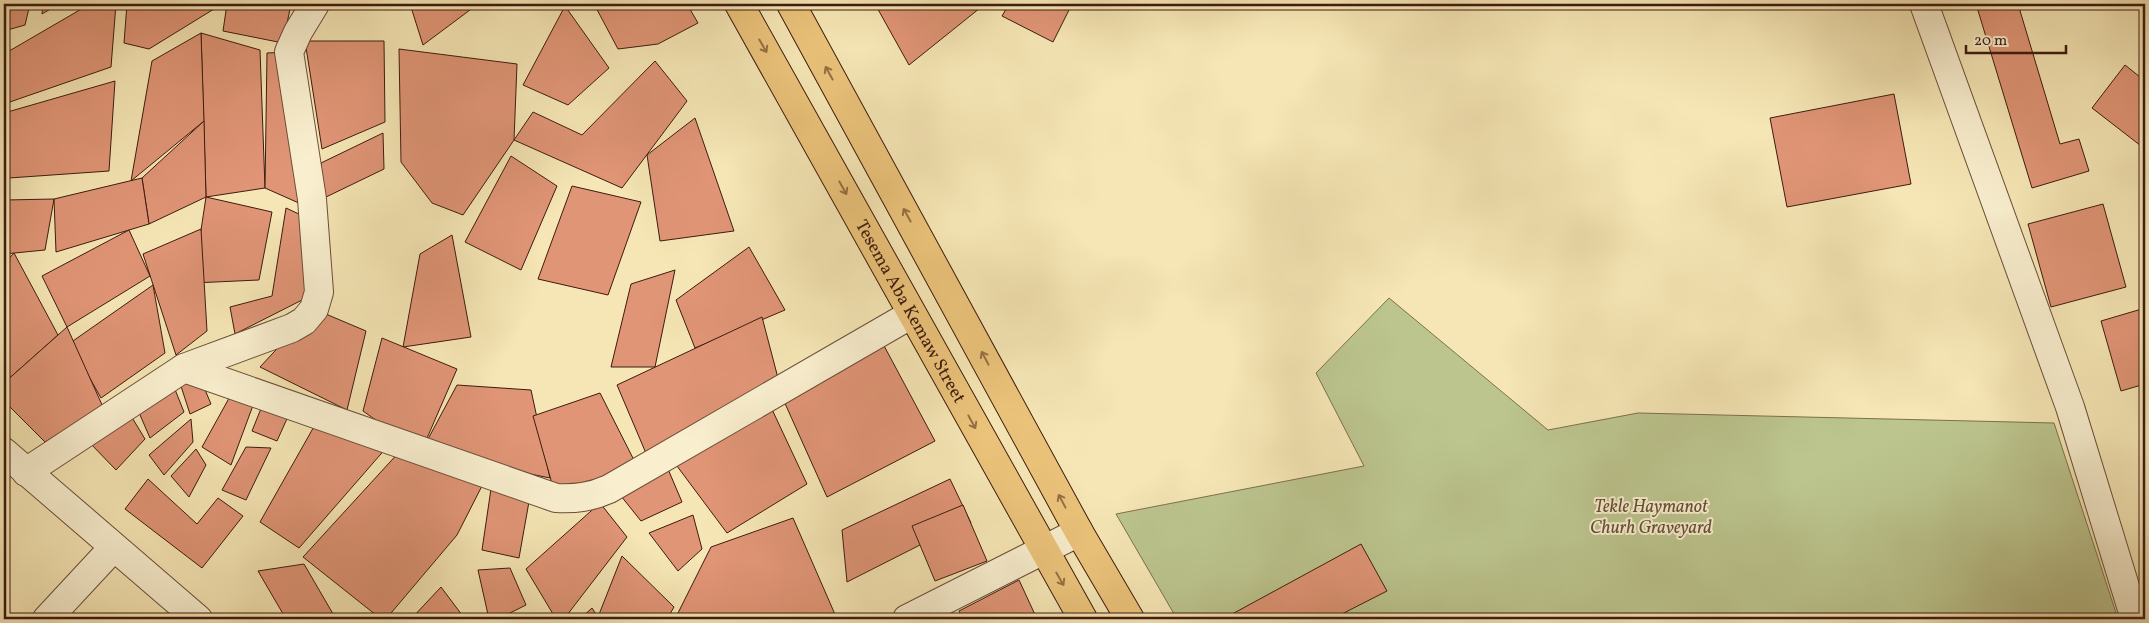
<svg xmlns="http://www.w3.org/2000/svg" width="2149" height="623" font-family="Vollkorn,serif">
<rect width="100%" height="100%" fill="#f6e6b5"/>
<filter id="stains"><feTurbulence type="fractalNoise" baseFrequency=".004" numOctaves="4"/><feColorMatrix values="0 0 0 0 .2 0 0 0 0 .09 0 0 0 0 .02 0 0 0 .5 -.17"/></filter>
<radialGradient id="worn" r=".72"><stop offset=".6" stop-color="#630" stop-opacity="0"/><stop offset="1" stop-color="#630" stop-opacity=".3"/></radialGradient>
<polygon fill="#bcc58e" stroke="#7c704e" points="1389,298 1548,430 1638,413 2054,423 2118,619 1177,619 1116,514 1364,466 1316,373"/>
<g fill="#e09576" stroke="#3d1b0e">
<polygon points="4,4 30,4 25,25 4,31"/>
<polygon points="43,4 59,4 42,14"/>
<polygon points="90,4 116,4 111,67 4,104 4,54"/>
<polygon points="127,4 214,4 214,9 149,49 124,43"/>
<polygon points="227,4 291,4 283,43 223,31"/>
<polygon points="410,4 478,4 423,45"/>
<polygon points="594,4 687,4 698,23 658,44 618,49"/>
<polygon points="875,4 985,4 909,65"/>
<polygon points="1009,4 1072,4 1053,42 1002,16"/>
<polygon points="1976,4 2018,4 2060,144 2079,139 2089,171 2032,188"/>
<polygon points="565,6 609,68 568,105 523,85"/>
<polygon points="201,33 260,50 265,188 206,197"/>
<polygon points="201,33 204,121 131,181 152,61"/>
<polygon points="305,41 384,41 385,122 322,149"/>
<polygon points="399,49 517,64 514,140 463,215 432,203 401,162"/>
<polygon points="289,52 301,204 265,188 267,53"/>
<polygon points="655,61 687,101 622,188 514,140 533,112 582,135"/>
<polygon points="2125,65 2145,81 2145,149 2092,108"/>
<polygon points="115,81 109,171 9,178 4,155 4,113"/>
<polygon points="1894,94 1911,184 1787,207 1770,118"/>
<polygon points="695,118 734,231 660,241 647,155"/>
<polygon points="204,121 206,197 149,224 142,178"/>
<polygon points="383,133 384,169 324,198 321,163"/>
<polygon points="511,156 557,186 521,270 465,242"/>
<polygon points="142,178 149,224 56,252 54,199"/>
<polygon points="572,186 641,202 608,295 538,279"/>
<polygon points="206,197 272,212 259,280 193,283"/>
<polygon points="54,199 45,250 4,254 4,203 5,200"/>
<polygon points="2103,204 2126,287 2051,307 2028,224"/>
<polygon points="286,208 301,215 306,298 235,334 230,307 272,296"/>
<polygon points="201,229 207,331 176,355 143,254"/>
<polygon points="129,230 150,276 67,327 42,276"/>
<polygon points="452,235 471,337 403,347 420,254"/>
<polygon points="749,247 785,310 695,348 676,300"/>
<polygon points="14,253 58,335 4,383 4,264"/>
<polygon points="675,270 655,367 611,367 631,284"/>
<polygon points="153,285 165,353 101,398 70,343"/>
<polygon points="2145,308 2145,384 2121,391 2101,321"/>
<polygon points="314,309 366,331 347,410 260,367"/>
<polygon points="762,317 778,378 651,465 617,385"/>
<polygon points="67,327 103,407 45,442 4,401 4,383"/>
<polygon points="382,338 457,369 421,452 363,411"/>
<polygon points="882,342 935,441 827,497 783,399"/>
<polygon points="198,373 211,404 190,414 179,380"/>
<polygon points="170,377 184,412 150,438 134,401"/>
<polygon points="457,385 531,390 550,478 421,452"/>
<polygon points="233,391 255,400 231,465 202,447"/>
<polygon points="600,393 640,472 556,498 533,416"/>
<polygon points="264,401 290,412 277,441 252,431"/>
<polygon points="769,403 807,484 727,533 674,462"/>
<polygon points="125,406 145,439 116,470 89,442"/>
<polygon points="191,419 193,442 164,475 149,455"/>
<polygon points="316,423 387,447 299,548 260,522"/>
<polygon points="246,447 271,448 246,500 222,490"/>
<polygon points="196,449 206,465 189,497 171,476"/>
<polygon points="401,450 484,482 457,535 386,619 381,619 303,557"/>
<polygon points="668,469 682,502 641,521 621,496"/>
<polygon points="148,479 197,524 218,498 243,516 202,568 125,509"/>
<polygon points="950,479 971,523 920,545 847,582 842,530"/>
<polygon points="492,482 530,496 519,558 482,550"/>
<polygon points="600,503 627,537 564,619 556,619 526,569"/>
<polygon points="963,505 987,561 935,581 912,526"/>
<polygon points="693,515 702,549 678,571 649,533"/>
<polygon points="793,518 837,619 675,619 711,547"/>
<polygon points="1361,544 1387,591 1332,619 1223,619"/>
<polygon points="622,556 674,607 667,619 599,619 598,617"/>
<polygon points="304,564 336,619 286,619 258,571"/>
<polygon points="510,568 526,605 498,619 489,619 478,570"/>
<polygon points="1019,580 1037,619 963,619 959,611"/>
<polygon points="441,587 465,619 411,619"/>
<polygon points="592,608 599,619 580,619"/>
</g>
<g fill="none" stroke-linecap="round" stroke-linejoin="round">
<defs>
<g id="minor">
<polyline points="1924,4 2070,407 2135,619"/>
<path d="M184,368l372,130c20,1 35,-1 53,-9l303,-175"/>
<polyline points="4,452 198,619"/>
<polyline points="26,472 184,368 292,328 304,321 314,309 319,292 312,199 289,52 298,32 315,4"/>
<polyline points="47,619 113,548"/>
<polyline points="907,619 1079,532"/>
</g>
<g id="major">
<path id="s1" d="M739,4l344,615"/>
<polyline points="791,4 1079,532 1130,619"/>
</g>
</defs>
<use href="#minor" stroke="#6b4e38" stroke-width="30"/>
<use href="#major" stroke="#3d1b0e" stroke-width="30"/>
<use href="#minor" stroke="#f9efcf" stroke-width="28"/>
<use href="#major" stroke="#ebc37a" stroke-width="28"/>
</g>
<defs><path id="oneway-shaft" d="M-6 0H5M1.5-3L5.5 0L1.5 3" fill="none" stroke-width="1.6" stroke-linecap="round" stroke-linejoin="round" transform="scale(1.25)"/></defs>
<g stroke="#946f44">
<use href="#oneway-shaft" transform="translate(763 46) rotate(60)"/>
<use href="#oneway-shaft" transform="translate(829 73) rotate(-119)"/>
<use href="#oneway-shaft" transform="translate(843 188) rotate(61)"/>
<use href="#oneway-shaft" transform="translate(907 215) rotate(-119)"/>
<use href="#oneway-shaft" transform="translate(985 358) rotate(-118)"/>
<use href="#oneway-shaft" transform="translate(972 422) rotate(61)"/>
<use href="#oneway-shaft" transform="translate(1062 501) rotate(-118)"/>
<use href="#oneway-shaft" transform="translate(1060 579) rotate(60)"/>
</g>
<g text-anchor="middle" stroke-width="4" stroke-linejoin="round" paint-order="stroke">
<g font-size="18" fill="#3d1b0e" stroke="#f9efcf">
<text dy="6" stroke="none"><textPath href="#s1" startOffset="352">Tesema Aba Kemaw Street</textPath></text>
</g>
<g font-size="18" font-style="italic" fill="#634e34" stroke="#f9efcf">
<text x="1651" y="512">Tekle Haymanot<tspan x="1651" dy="21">Churh Graveyard</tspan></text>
</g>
</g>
<rect width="2149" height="623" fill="none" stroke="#f6e6b5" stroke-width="20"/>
<rect x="5" y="5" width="2139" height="613" fill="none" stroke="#3d1b0e" stroke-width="2.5"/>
<rect x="10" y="10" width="2129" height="603" fill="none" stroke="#3d1b0e"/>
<path d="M1966 45v8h100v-8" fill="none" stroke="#3d1b0e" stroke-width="2.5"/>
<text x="1974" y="45" font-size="15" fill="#3d1b0e" stroke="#f9efcf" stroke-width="4" paint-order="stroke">20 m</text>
<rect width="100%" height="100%" filter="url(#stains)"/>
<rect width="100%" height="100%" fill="url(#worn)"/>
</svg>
